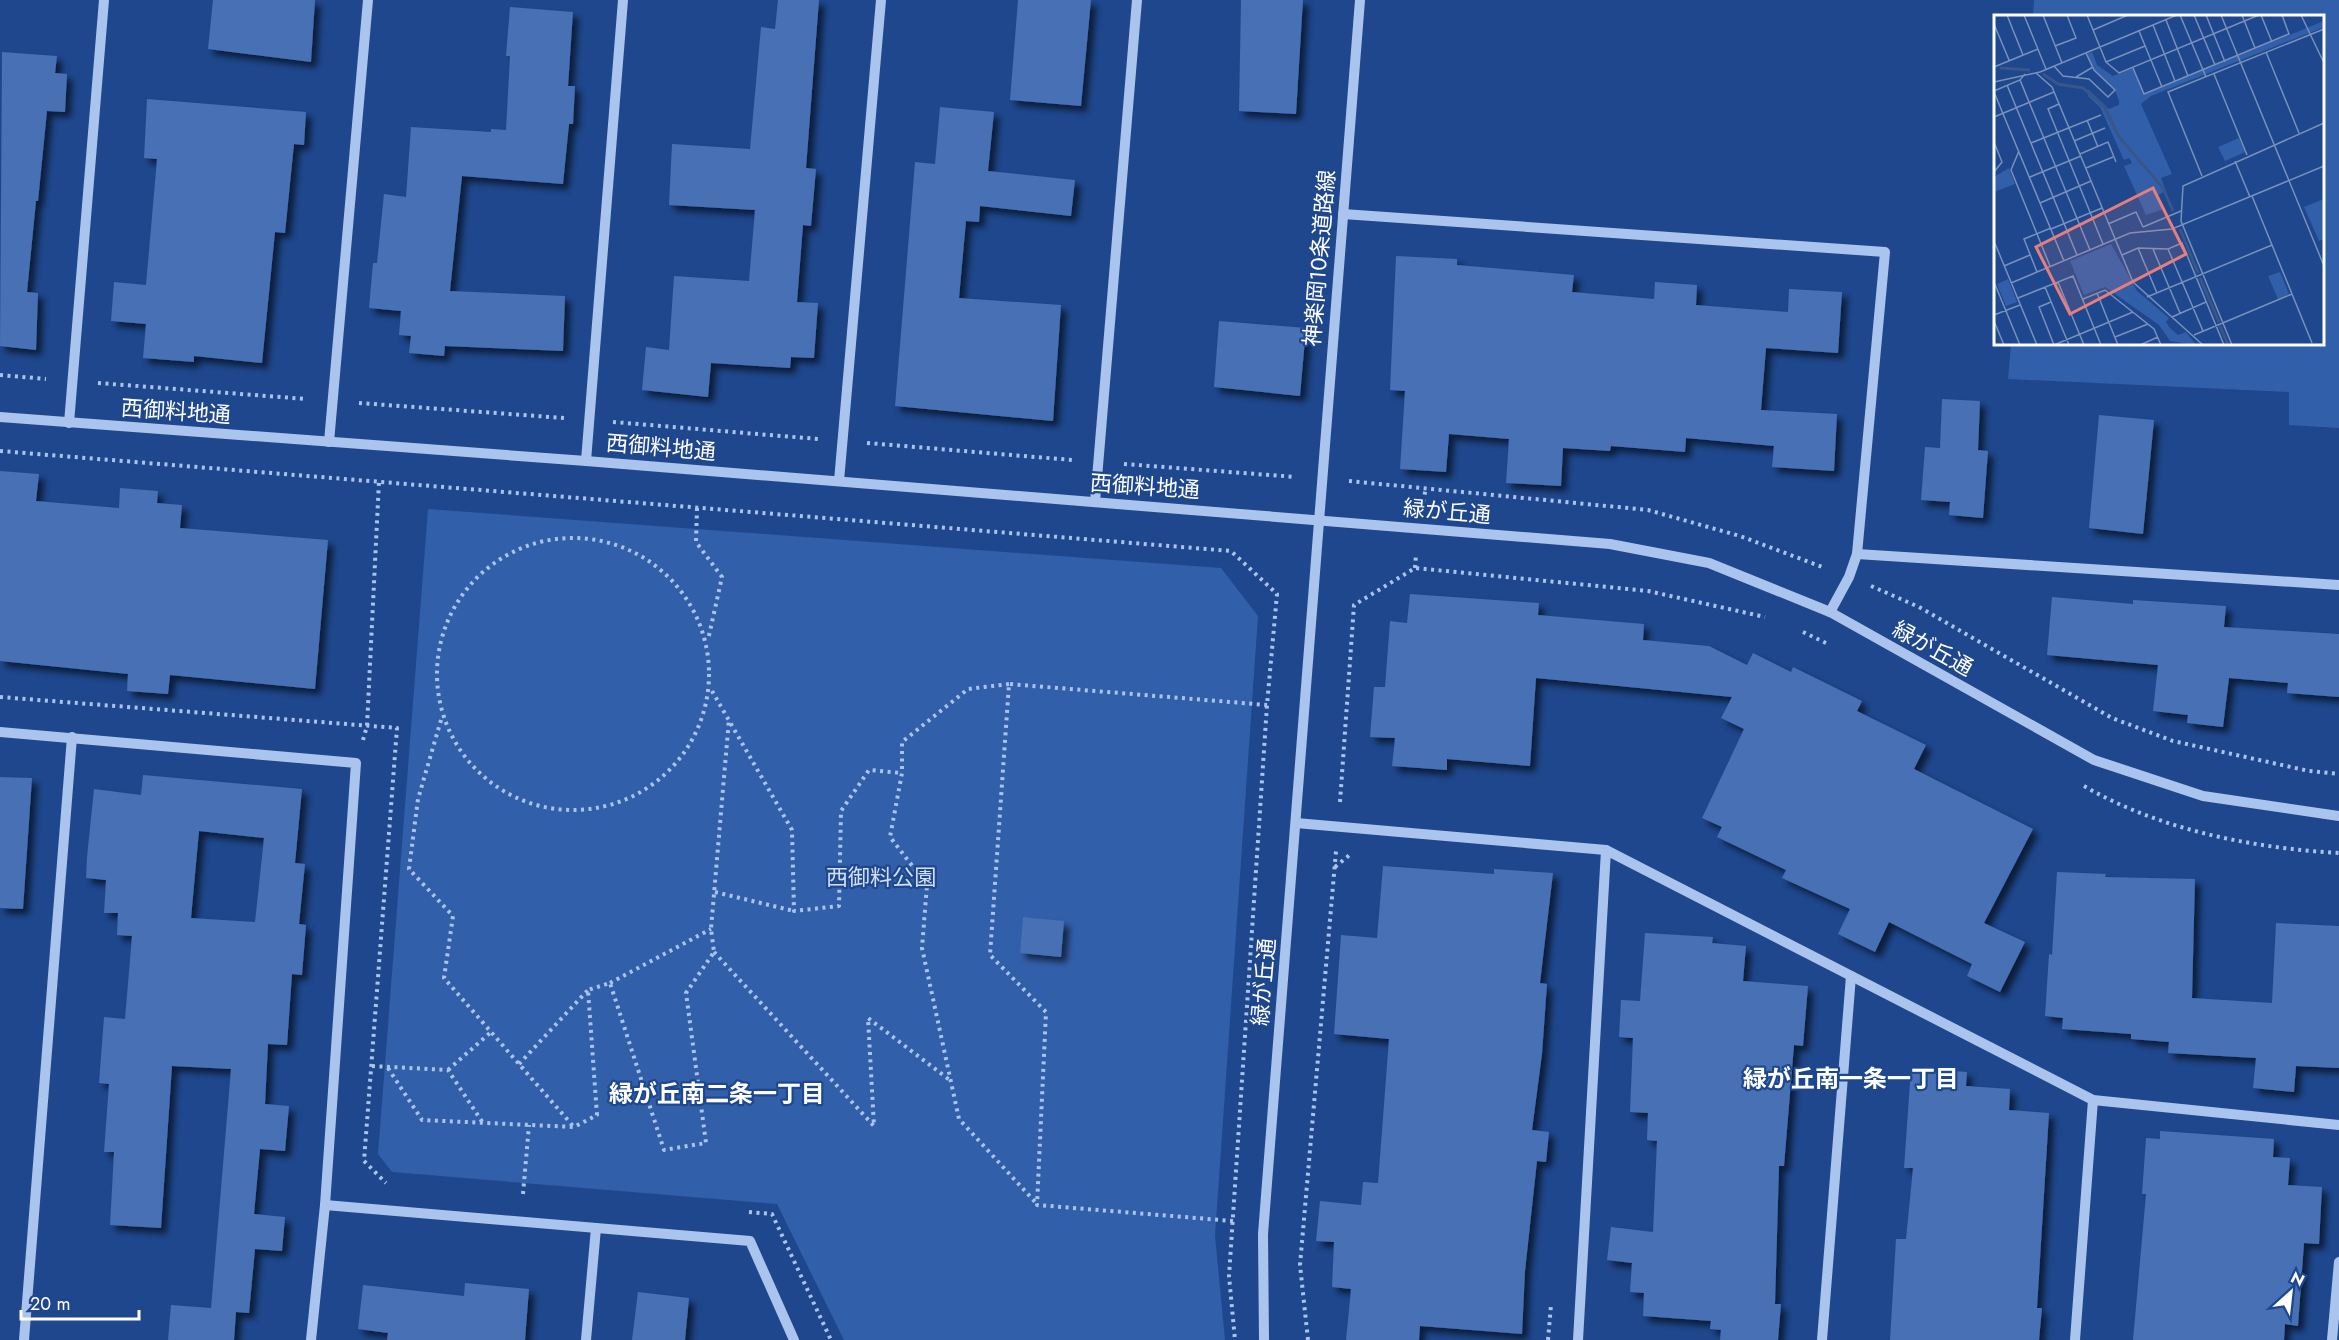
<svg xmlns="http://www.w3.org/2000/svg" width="2339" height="1340" font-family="Jost,'Noto Sans JP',sans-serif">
<defs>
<filter id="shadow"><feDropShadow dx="5.5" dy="5.5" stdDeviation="3" flood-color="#0009"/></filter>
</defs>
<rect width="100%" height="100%" fill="#1e478d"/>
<g fill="#315faa">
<polygon points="2034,0 2339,0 2339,428 2289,425 2289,392 2008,379 2011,344 2322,344 2322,16 2033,16"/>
<polygon points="428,509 1221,568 1258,616 1215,1236 1225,1340 844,1340 777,1204 392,1172 378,1154"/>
</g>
<g fill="#4670b5" fill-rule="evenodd" filter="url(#shadow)">
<polygon points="213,0 315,0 311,62 208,49"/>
<polygon points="778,0 819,0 806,168 816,169 811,226 803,225 797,302 818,303 814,358 791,357 790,368 711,363 708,397 642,390 646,347 669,350 674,276 749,281 755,210 669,205 672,144 750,149 761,27 775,29"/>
<polygon points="1018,0 1091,0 1081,106 1010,100"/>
<polygon points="1241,0 1303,0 1296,114 1239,111"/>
<polygon points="510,7 573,12 568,86 575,86 573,124 569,124 563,184 462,176 450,291 565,296 563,351 445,346 444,356 409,353 411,336 399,335 401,311 369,308 373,263 377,263 384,194 406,197 411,127 491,132 491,129 506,130 510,56 506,56"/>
<polygon points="2,52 57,56 55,73 67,74 65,112 47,111 38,201 36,201 27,292 38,293 36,350 0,346"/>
<polygon points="147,99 306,112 304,145 294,144 285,233 275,232 262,363 194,356 194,362 143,358 146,324 111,321 114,282 146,285 157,159 144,158"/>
<polygon points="940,107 994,112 988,171 1075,180 1071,216 980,206 979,222 966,221 959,298 1061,305 1053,421 895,406 915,162 935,164"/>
<polygon points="1396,256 1457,259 1457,265 1574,275 1572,292 1654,299 1655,282 1697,285 1696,305 1788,312 1789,289 1842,292 1838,353 1766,348 1761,410 1837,414 1834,471 1772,467 1774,446 1686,438 1685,452 1611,446 1610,451 1563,448 1561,486 1506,483 1509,439 1449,434 1446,472 1400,469 1405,391 1390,390"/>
<polygon points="1219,321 1306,328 1300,396 1214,387"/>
<polygon points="1942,399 1980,401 1978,450 1988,451 1983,518 1949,515 1950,502 1921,500 1925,447 1940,448"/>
<polygon points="2099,415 2154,420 2143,534 2089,528"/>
<polygon points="0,471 39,474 36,501 119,508 120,488 158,491 157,503 182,505 180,528 328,540 315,689 170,675 168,694 127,691 128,674 0,661"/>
<polygon points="1410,594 1539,603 1538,615 1644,624 1643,640 1709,646 1747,665 1753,653 1791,672 1793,667 1862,701 1857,711 1926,745 1914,769 2033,829 1984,923 2025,942 2000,992 1967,976 1972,964 1889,922 1875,952 1838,934 1850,909 1782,878 1786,870 1717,837 1722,827 1702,818 1744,729 1721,718 1732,697 1536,678 1530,766 1447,759 1447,770 1392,766 1395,738 1370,737 1374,687 1385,687 1390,621 1407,623"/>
<polygon points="2052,597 2133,604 2133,600 2226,606 2224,627 2339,634 2339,697 2287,693 2288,683 2229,678 2223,727 2187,723 2188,715 2153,711 2158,665 2047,655"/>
<path d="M143,775l159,14 -7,74 10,1 -6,60 7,1 -4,50 -10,-1 -5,71 -19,-1 -3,60 24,2 -4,45 -25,-2 -6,65 31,3 -3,34 -27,-2 -6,64 -13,-1 -2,28h-66l3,-35 40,3 20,-239 -59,-3 -11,162 -51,-3 4,-73h-10l5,-68 -10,-1 5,-66 21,2 7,-83 -15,-1 1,-22h-14l2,-33 -20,-2 1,-21 7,-68 47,6zM199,831l65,7 -9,84 -64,-4z"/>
<polygon points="0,777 32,778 23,909 0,908"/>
<polygon points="1383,866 1494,874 1494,869 1553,873 1540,983 1547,984 1542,1054 1532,1130 1549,1132 1546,1162 1537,1161 1525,1271 1522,1334 1420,1326 1419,1340 1346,1340 1351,1289 1332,1287 1334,1242 1316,1241 1320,1201 1361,1205 1363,1182 1378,1183 1389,1039 1334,1034 1341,935 1377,938"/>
<polygon points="2057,872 2106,874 2105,877 2195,879 2192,998 2272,1003 2276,923 2339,926 2339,1068 2296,1066 2294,1092 2253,1088 2256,1058 2168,1053 2169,1042 2131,1039 2131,1034 2062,1029 2063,1018 2045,1016 2049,954 2052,955"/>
<polygon points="1023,917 1064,921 1061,957 1020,953"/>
<polygon points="1645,933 1713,937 1712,943 1746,946 1743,981 1808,986 1803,1046 1794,1045 1784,1166 1779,1166 1775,1304 1781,1304 1778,1340 1720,1340 1721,1330 1710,1329 1711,1321 1643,1316 1644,1293 1630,1292 1632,1263 1607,1260 1611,1227 1653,1232 1657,1141 1647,1140 1648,1113 1630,1112 1633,1038 1619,1037 1621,1000 1640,1001"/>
<polygon points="1911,1068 1967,1072 1966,1086 2010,1089 2009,1110 2049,1113 2037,1308 2042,1308 2039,1340 1890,1340 1896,1239 1906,1239 1913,1168 1904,1168"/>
<polygon points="2160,1131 2274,1139 2273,1157 2290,1158 2288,1185 2322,1187 2319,1244 2304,1243 2298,1326 2285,1324 2284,1340 2133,1340 2146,1194 2142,1194 2146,1138 2160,1139"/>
<polygon points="465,1283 529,1289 525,1340 387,1340 388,1333 358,1329 363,1285 464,1296"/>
<polygon points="638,1292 689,1298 685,1340 632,1340"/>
</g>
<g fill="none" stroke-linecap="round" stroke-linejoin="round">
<g stroke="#abc4ed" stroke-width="4" stroke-dasharray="3 4.5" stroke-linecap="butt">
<polyline points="0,375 46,379"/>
<polyline points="98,383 306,399"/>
<polyline points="359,403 564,418"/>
<polyline points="613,422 818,439"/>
<polyline points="867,443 1072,460"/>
<polyline points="0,451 1231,551 1277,594 1267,705 1229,1276 1235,1340"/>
<polyline points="1124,464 1296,477"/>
<polyline points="1349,481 1648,510 1740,536 1825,568"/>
<polyline points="1423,502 1426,488"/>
<polyline points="697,508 696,542 722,577 708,640"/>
<circle cx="573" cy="674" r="136"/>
<polyline points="1415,568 1416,554"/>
<polyline points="1871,586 1919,607 2112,718 2173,741 2309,771 2339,774"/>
<polyline points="1803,632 1828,644"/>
<polyline points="1009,684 968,689 902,742 902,773 890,837 927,885 922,948 959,1119 1037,1204"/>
<polyline points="712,691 792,830 794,911 839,906 841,811 869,770 902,773"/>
<polyline points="0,697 397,728 364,1161 386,1183"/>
<polyline points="441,720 418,799 409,869 453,916 444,978 573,1126"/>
<polyline points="363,740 367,726 379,481"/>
<path d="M2084,786c76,44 168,62 255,67"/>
<polyline points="1340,802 1354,605 1415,568 1648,591 1765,617"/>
<polyline points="1335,867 1352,853"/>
<polyline points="715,892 794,911"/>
<polyline points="714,952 874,1126 868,1018 951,1081"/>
<polyline points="610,983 711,929"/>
<polyline points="519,1064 588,990"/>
<polyline points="372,1066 448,1070 483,1123"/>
<polyline points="388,1068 422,1120 574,1127 597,1115 588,990 610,983 664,1150 706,1143 686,993 714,952 711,929 729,719"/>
<polyline points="448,1070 491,1032"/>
<polyline points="523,1194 529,1125"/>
<polyline points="749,1212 772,1214 831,1340"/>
<polyline points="1233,1221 1037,1205 1046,1012 990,955 1009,684 1267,705"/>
<polyline points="1308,1340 1300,1265 1336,851"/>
<polyline points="1548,1340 1551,1305"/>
</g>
<g stroke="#abc4ed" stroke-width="10">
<polyline points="1343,214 1885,252 1857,554"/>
<polyline points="0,417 586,461 1610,544 1709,563 1830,612 2094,760 2203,796 2339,816"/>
<polyline points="69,423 104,0"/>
<polyline points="329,442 368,0"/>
<polyline points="586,461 623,0"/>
<polyline points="839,481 881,0"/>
<polyline points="1095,502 1137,0"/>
<polyline points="1830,612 1849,577 1857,554 2339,585"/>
<polyline points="0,732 356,763 325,1205 311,1340"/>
<polyline points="1296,823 1606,850 2093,1100 2339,1125"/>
<polyline points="325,1205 750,1241 794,1340"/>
<polyline points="24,1340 72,737"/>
<polyline points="586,1340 596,1228"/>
<polyline points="1264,1340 1263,1234 1360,0"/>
<polyline points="1578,1340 1606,850"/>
<polyline points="1822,1340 1851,976"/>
<polyline points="2075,1340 2093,1100"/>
<polyline points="2332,1340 2339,1262"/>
</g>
</g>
<g text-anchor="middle" stroke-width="4.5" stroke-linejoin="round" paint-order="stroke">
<g font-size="22" fill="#fff" stroke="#1e478d">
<text transform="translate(1319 258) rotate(-85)" y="8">神楽岡10条道路線</text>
<text transform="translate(176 411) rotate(4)" y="8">西御料地通</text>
<text transform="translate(661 447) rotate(5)" y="8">西御料地通</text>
<text transform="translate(1145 486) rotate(4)" y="8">西御料地通</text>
<text transform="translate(1447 511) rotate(5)" y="8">緑が丘通</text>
<text transform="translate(1933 648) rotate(29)" y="8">緑が丘通</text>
<text transform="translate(1263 982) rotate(-85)" y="8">緑が丘通</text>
</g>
<g font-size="22" fill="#d1e0f9" stroke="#1e478d">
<text x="881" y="885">西御料公園</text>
</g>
<g font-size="24" font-weight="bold" fill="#fff" stroke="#1e478d">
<text x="1851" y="1087">緑が丘南一条一丁目</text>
<text x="717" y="1102">緑が丘南二条一丁目</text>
</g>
</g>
<g transform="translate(1994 15)">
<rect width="330" height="330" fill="#1e478d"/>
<path d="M330,6v6l-173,69 -10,8 31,70 -11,4 5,13 -8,4 6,14 -18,6 -22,-49 8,-3 -3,-5 -5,2 -24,-53 -12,-11v-7l21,20 10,-4v-4l-4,-11 -21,-20 -7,-16 5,-2 5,13 16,11 20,-8 11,26zM245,123l6,14 -20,9 -7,-14zM15,153l6,16 -21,8v-15zM330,184v40l-5,2 -15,-34zM117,229l26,47 32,27 -3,4 4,6 8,7 8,-3 10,13 -26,-4 -11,-16 -54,-38 -21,8 -14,-34zM286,257l9,22 -11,5 -10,-23zM14,264l9,23 -11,4 -9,-22z" fill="#315faa"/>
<path fill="none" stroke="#385689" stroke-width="3" d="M6,53l30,2M49,59l15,10 25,4 21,18 15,31 44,51 10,23M186,214l18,44M206,263l19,44M226,311l8,19"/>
<path fill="none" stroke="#7891bb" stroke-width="1.5" d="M13,0l16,40M30,0l22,54M49,0l19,48M93,0l19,47M186,0l26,62M200,0l21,50M212,0l19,47M227,0l103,251M248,0l13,33M267,0l11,27M307,0l23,48M172,5l22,56M0,9l15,36M159,10l22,56M99,15l35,-15M145,16l23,56M61,31l21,-8 -9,-23M151,31l-39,16 13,11 140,-58M272,37l33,81M60,51l9,10 26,3 19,18 7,-7 -21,-20 -8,-17M0,52l44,-18M139,53l11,26 145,-60 -7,-19M42,58l16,14 81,195 70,63M220,59l33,81M82,62l17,-10M26,65l70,170M0,67l46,-10 137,-57M13,70l70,170M0,76l26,-11 5,-6M0,77l70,169M65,89l-11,5 55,135M0,102l60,-25M93,105l11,27M80,126l31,-13M0,127l8,20 -8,10M37,128l70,-28M25,136l-8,19 39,96M86,139l28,-12 8,20M241,146l15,36M92,153l27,-11M208,161l-34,-84 156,-63M36,162l51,-21M258,181l60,147M46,188l51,-22M114,209l28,-12 7,15M149,212l38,-16M57,214l51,-21M0,226l43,104M144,233l19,45M159,234l27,64M174,234l35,82M128,240l16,-7 30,1 14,-6 42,102M10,251l26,-11M43,257l-13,-33 27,-11M0,267l26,63M64,267l26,63M17,268l119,-50 42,-4 152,-63M51,272l24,58M103,278l21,52M153,282l125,-52M24,283l55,-22 28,69M89,284l22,-9 49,39 7,16M57,287l-12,5 15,38M0,300l26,-10M178,302l34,-15M0,306l10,24M200,320l98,-41M121,322l33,-13M60,330l79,-33M146,330l18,-8M238,330l-51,-124 2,-35 141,-63"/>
<path fill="#e67e7e" fill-opacity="0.15" stroke="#e67e7e" stroke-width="3" d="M159,173l33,66 -116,60 -34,-67z"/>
<rect width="330" height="330" fill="none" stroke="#fff" stroke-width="3"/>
</g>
<g transform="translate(2291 1292) rotate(27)" stroke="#1e478d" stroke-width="4.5" paint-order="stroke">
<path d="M0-4.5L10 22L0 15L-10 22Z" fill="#ffffff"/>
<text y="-9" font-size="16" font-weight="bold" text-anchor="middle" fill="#ffffff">N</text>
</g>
<path d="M21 1310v9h118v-9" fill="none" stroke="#ffffff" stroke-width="3"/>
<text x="30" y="1310" font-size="18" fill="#ffffff" stroke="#1e478d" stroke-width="4.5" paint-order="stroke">20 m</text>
</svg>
